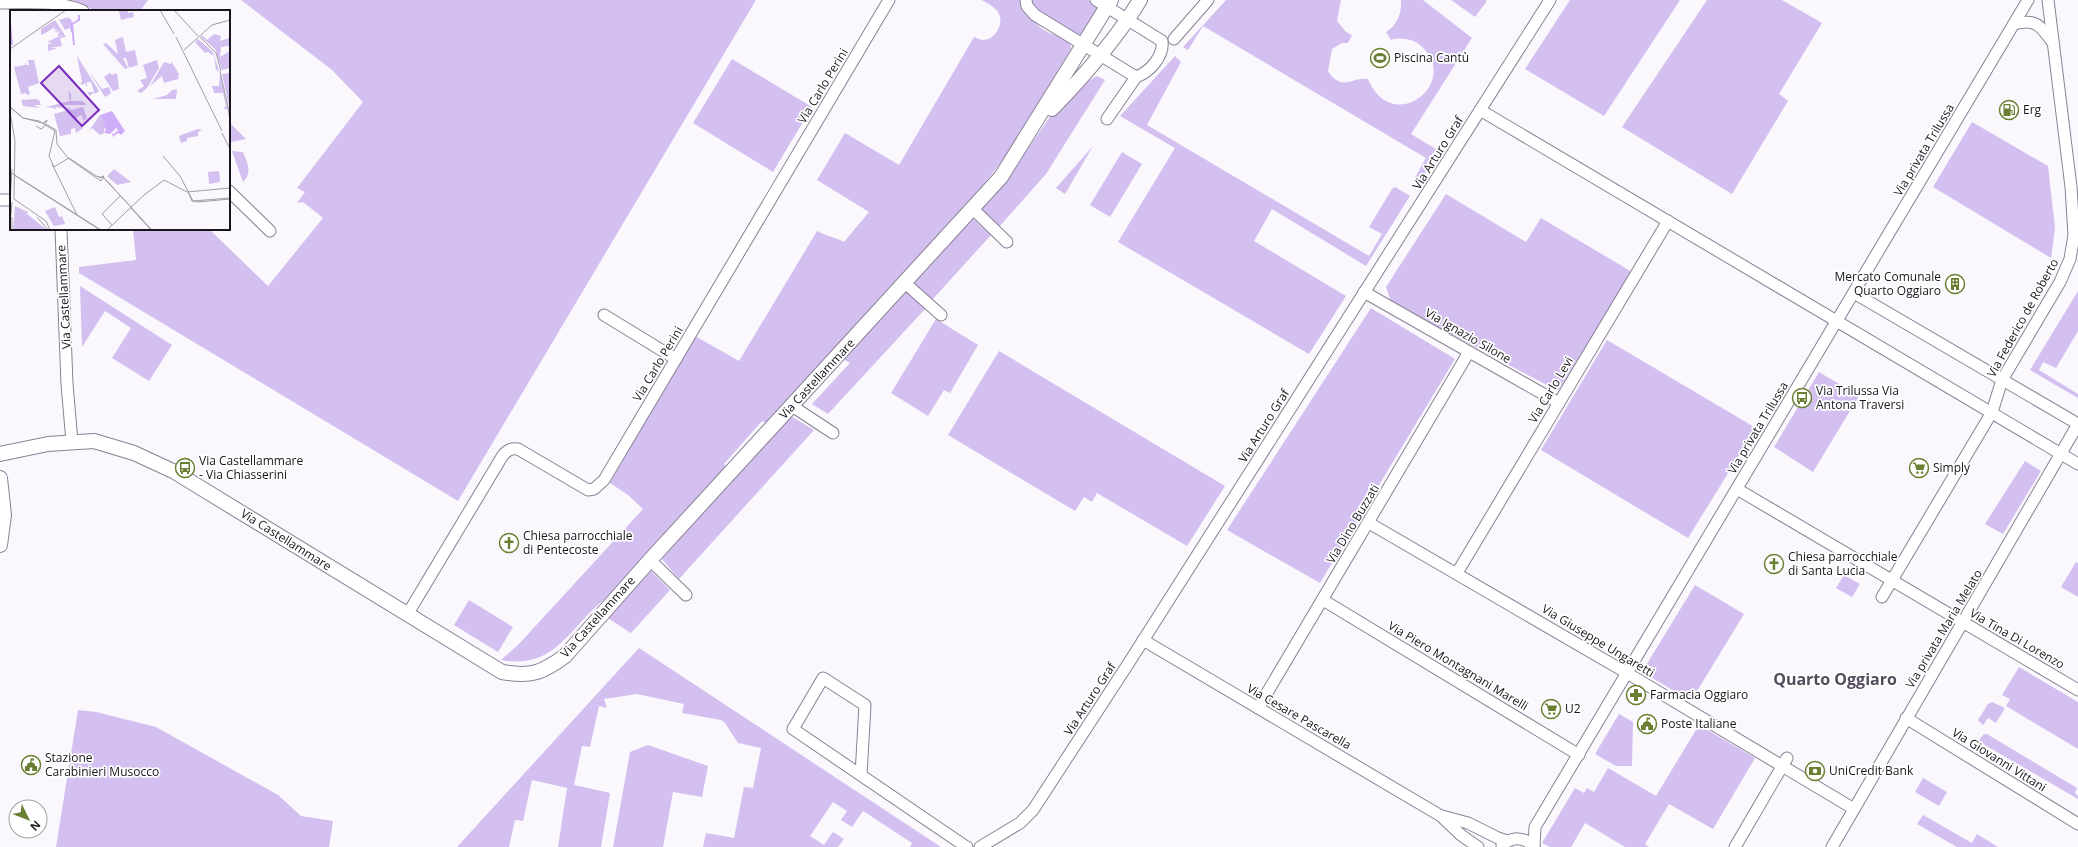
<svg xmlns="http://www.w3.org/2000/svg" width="2078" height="847" font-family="'Open Sans',sans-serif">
<rect width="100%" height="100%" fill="#faf8fd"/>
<g fill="#d3bff0">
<polygon points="72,0 148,0 140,11 96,11"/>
<polygon points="241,0 756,0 458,501 79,273 79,267 136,260 133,229 209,229 268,286 323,218 303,202 297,203 305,192 297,188 363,102 332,70"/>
<path d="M982,0h39c6,11 13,23 23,30 9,6 28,7 27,19l-65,107 -23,29 -217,238 -4,-2 -38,43 2,3 -117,129c-40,29 -51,74 -108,64l17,-15 125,-136 -15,-14 -18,-12 85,-147 44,25 78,-130c9,5 18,6 27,11l25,-30 -52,-32 28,-47 54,32 75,-128c3,1 7,3 9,3 12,0 21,-16 16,-26 -3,-7 -11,-10 -17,-14z"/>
<polygon points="1031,0 1088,0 1099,5 1079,37 1041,14 1032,6"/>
<path d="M1226,0h115l-4,21 9,11 6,3 -4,8h-6l-10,6 -4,22c13,21 24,6 40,8 25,59 95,2 52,-34 -7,-6 -21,-8 -29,-5l-5,-8c11,-6 16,-20 15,-32h22l49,38 -61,96 28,17 -21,33 -5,-3 13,-23 -223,-132 -15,24 -5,-3z"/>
<polygon points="1451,0 1485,0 1487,1 1475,17"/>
<polygon points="1570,0 1680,0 1604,116 1525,69"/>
<polygon points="1707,0 1782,0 1822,23 1779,94 1788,101 1732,194 1622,127"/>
<polygon points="1175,56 1181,62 1147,125 1369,256 1382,234 1369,227 1392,189 1395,187 1410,196 1366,266 1272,209 1254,241 1346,296 1309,354 1118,242 1175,148 1120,116"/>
<polygon points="732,59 812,107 773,172 693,123"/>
<polygon points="1097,76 1105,80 1046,174 999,227 982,211 982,206 1010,174 1052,114 1076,88"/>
<polygon points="229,122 246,139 231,142 229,140"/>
<polygon points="1972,122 2048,166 2055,228 2051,258 1933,187"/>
<polygon points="1093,146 1065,194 1056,188"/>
<path d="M232,151l11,1c4,10 10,21 0,30z"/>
<polygon points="1122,152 1142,164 1110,217 1090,205"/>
<polygon points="1446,194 1526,242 1541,218 1632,272 1558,391 1391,302 1386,287"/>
<polygon points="972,218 991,235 932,300 913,282"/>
<polygon points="80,286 172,345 149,381 112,358 131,328 105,311 82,347"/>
<polygon points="906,290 926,308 828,414 812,404 850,363 843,359"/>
<polygon points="2078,291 2078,331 2056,368 2043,362 2039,370 2078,394 2078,398 2030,370"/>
<polygon points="1371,308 1455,359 1320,583 1227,530"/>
<polygon points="936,319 978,345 950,393 944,390 928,416 891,393"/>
<polygon points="1607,340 1756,428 1688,538 1541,450"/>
<polygon points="999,351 1225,486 1187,546 1097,493 1092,502 1084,497 1075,511 948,435"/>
<polygon points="1819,372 1859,396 1813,472 1774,447"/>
<polygon points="791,416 814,430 679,579 661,558"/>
<polygon points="2025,461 2041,471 2003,534 1985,524"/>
<polygon points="2076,562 2078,563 2078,597 2061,587"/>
<polygon points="650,570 670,590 631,633 606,617"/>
<polygon points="1844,575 1860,584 1852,597 1836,588"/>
<polygon points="1695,585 1744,614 1691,701 1642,672"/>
<polygon points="469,600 513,627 498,652 454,625"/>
<polygon points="639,648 941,847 910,847 912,843 863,811 852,827 841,820 847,811 833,802 810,836 824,845 833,832 844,839 838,847 703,847 706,833 734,838 744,787 753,788 761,748 738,743 725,723 721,720 682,713 684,704 637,694 604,699 607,708 599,706 590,747 582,746 574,785 610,793 601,847 558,847 567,788 532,780 523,821 515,820 509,847 457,847"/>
<polygon points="2019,667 2078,702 2078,749 2006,706 2010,699 2002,695"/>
<polygon points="1992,702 2005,708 1996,723 1988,718 1983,725 1978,720 1988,704"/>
<polygon points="78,710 96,712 156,727 278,795 301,816 333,821 329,847 56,847"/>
<polygon points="1619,714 1633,722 1632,766 1616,766 1595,754"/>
<polygon points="1699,725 1755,758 1713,829 1669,804 1645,844 1649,847 1625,847 1585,823 1571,847 1550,847 1542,843 1575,788 1584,793 1587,788 1594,792 1608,768 1656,796"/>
<polygon points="1984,734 1987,734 2077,788 2075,793 2078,796 2078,799 1978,741"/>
<polygon points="648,745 708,766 702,797 673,792 663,847 613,847 630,752"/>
<polygon points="1923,778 1947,792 1939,806 1915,792"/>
<polygon points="1923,815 1972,843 1977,834 1998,847 1957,847 1917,824"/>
</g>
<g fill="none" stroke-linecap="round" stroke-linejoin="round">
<defs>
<g id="minor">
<polyline points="1026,0 1027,6 1035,15 1136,77"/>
<path d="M1096,0l66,41c2,15 -12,31 -26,36l-29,42"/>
<path d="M0,3c27,0 59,-3 83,8"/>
<path d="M2014,24c22,-6 27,2 39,19"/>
<polyline points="1174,39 1208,0"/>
<polyline points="1480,110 2078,464"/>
<polyline points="229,191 270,231"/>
<polyline points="0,200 11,200"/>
<polyline points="973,209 1007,242"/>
<polyline points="61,229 67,384 72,442"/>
<polyline points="905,283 941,315"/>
<polyline points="1364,292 1559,403"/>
<polyline points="604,315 676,359"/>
<polyline points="792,406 833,433"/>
<polyline points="1737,489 2078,690"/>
<polyline points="1369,523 1627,673 1854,809"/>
<polyline points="650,560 686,595"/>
<polyline points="1457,573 1668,221"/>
<polyline points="1882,597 1992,412 2002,380 2060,282 2070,259 2074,235 2071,187 2048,0"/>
<polyline points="1323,600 1579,755"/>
<path d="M407,615l96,-160c5,-5 8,-7 15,-6l70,41 6,-1 10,-9 285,-480"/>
<polyline points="1143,640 1441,816 1461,835 1478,847"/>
<polyline points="1258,708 1469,352"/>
<polyline points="1906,718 2078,824"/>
<polyline points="861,775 865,705 823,678 793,729 965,846 967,847"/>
<polyline points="1442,816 1468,823 1498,838 1507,841"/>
<path d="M1502,845c10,-8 22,-9 32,2"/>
<polyline points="980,847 1020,823 1033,810 1130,661 1550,0"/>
<polyline points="1534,847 1535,827 2028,0"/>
<polyline points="1735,847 1787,758"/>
<polyline points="1832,847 2078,424 1854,293"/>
</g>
<g id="tertiary">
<path d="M1052,109c32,-33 64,-69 88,-109"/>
<path d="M0,454l48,-10 46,-3 40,12 41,19 26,16 301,184c29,5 40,1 63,-16l85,-96 351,-383 110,-177"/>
<polyline points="0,478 4,515 0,545"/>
</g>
</defs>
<use href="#minor" stroke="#898194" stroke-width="13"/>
<use href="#tertiary" stroke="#898194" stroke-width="16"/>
<use href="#minor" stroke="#fff" stroke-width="11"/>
<use href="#tertiary" stroke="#fff" stroke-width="14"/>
</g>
<defs>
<symbol id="stadium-ring" viewBox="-11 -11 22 22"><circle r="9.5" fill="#fff" stroke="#698032" stroke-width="1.5"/><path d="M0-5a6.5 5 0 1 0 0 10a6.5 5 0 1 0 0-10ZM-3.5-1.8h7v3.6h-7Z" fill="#698032"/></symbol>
<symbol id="fuel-ring" viewBox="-11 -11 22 22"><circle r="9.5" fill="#fff" stroke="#698032" stroke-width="1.5"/><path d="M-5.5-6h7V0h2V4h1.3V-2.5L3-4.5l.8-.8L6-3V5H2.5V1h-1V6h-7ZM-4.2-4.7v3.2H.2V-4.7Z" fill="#698032"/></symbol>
<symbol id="building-ring" viewBox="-11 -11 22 22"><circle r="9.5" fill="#fff" stroke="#698032" stroke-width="1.5"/><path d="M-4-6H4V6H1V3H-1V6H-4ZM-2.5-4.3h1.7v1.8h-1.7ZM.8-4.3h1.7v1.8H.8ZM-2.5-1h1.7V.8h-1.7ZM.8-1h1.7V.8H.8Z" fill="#698032"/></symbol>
<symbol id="bus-ring" viewBox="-11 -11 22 22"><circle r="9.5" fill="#fff" stroke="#698032" stroke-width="1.5"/><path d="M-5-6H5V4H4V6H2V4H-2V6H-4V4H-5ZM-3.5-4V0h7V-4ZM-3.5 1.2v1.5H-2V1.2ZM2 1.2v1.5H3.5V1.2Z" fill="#698032"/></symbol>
<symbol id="supermarket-ring" viewBox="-11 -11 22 22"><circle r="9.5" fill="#fff" stroke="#698032" stroke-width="1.5"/><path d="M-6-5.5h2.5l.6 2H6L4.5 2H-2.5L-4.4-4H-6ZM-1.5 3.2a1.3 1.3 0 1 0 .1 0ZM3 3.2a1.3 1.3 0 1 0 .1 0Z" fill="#698032"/></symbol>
<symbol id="church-ring" viewBox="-11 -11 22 22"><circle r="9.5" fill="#fff" stroke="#698032" stroke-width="1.5"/><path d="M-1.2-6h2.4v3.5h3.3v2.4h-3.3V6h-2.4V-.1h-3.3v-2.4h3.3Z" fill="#698032"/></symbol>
<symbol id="pharmacy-ring" viewBox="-11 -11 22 22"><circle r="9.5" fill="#fff" stroke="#698032" stroke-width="1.5"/><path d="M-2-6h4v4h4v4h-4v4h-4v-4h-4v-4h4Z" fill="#698032"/></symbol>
<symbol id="civic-ring" viewBox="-11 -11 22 22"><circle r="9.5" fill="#fff" stroke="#698032" stroke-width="1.5"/><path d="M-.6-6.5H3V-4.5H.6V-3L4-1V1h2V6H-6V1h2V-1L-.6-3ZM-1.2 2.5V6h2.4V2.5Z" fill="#698032"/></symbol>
<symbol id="bank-ring" viewBox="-11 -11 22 22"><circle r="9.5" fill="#fff" stroke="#698032" stroke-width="1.5"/><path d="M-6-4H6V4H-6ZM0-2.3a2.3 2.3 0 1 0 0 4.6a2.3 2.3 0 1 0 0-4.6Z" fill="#698032"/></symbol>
</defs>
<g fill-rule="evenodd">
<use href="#stadium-ring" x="1369" y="47" width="22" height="22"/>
<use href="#fuel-ring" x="1998" y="99" width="22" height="22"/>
<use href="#building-ring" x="1944" y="273" width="22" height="22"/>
<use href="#bus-ring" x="1791" y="387" width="22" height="22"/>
<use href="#bus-ring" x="174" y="457" width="22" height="22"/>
<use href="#supermarket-ring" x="1908" y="457" width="22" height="22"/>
<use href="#church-ring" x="498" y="532" width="22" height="22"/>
<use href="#church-ring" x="1763" y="553" width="22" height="22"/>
<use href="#pharmacy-ring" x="1625" y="684" width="22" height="22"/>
<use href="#supermarket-ring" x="1540" y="698" width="22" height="22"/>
<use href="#civic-ring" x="1636" y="713" width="22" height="22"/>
<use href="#civic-ring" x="20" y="754" width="22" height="22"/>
<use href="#bank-ring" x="1804" y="760" width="22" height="22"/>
</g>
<g text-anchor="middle" stroke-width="3.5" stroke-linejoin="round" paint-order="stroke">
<g font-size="12" fill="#18151c" stroke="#fff" text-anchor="start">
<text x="1394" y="62">Piscina Cantù</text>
<text x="2023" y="114">Erg</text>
<text x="1941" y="281" text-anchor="end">Mercato Comunale<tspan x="1941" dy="14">Quarto Oggiaro</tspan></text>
<text x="1816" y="395">Via Trilussa Via<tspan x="1816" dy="14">Antona Traversi</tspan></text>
<text x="199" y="465">Via Castellammare<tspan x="199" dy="14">- Via Chiasserini</tspan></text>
<text x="1933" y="472">Simply</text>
<text x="523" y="540">Chiesa parrocchiale<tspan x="523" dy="14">di Pentecoste</tspan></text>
<text x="1788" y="561">Chiesa parrocchiale<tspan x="1788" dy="14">di Santa Lucia</tspan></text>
<text x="1650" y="699">Farmacia Oggiaro</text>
<text x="1565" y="713">U2</text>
<text x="1661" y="728">Poste Italiane</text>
<text x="45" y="762">Stazione<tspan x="45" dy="14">Carabinieri Musocco</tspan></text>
<text x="1829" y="775">UniCredit Bank</text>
</g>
<g font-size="12" fill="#18151c" stroke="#fff">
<text transform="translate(823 86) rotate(-59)" y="4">Via Carlo Perini</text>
<text transform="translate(1924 150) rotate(-59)" y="4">Via privata Trilussa</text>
<text transform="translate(1438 153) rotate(-58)" y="4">Via Arturo Graf</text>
<text transform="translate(64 297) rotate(-93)" y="4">Via Castellammare</text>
<text transform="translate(2023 318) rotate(-61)" y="4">Via Federico de Roberto</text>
<text transform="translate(1468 336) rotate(30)" y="4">Via Ignazio Silone</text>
<text transform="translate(658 364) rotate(-59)" y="4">Via Carlo Perini</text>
<text transform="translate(817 379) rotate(-47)" y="4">Via Castellammare</text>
<text transform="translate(1551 390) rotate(-59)" y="4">Via Carlo Levi</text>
<text transform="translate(1264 426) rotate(-58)" y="4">Via Arturo Graf</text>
<text transform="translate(1758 428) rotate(-59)" y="4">Via privata Trilussa</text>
<text transform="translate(1353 524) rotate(-59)" y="4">Via Dino Buzzati</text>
<text transform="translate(286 540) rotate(32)" y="4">Via Castellammare</text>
<text transform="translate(598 617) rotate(-48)" y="4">Via Castellammare</text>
<text transform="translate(1944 629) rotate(-59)" y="4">Via privata Maria Melato</text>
<text transform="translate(2017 639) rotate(30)" y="4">Via Tina Di Lorenzo</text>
<text transform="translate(1598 641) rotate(31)" y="4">Via Giuseppe Ungaretti</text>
<text transform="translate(1458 666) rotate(31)" y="4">Via Piero Montagnani Marelli</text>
<text transform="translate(1090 699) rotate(-57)" y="4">Via Arturo Graf</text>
<text transform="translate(1299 717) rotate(30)" y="4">Via Cesare Pascarella</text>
<text transform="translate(1999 760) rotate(32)" y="4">Via Giovanni Vittani</text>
</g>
<g font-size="16" font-weight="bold" fill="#534c5d" stroke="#fff">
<text x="1835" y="685">Quarto Oggiaro</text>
</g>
</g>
<g transform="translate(10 10)">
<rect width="220" height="220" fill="#faf8fd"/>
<path d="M118,0v3l5,-1 1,5 -13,3 -2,-9zM59,7l1,11 -5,2 -6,-10zM45,10l11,17 -6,1 2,8 -13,2h9l-10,3v-7l5,-1 -6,-1 15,-7 -5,1 3,-5 -5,2 4,-4 -5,3 2,-3h-3l3,-3 -12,8 -3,1v-6zM204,24l7,2 -1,5 9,-3v8l-8,1 -1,10 10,-6v17l-8,2 -7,-21 -14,-12 1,-2 5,5zM113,27l3,15 9,-2 3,15 -9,3 -3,-10h-3l5,10 -3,1 -22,-25 3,-1 12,11 -3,-14zM188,29l15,13 6,19 -3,-1 -2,-14 -6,-4 -3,1 -10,-11zM67,46l22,35 -4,3 -1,-2 -4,4 -3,-4h7l-3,-10h-4v4h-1v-3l-4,2 2,1 -4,-3 2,-1zM18,50h6l5,23 -11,4 2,7 -3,1 -1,-2 -5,1 -7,-27 11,-2 1,-4v4h3zM147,50l2,8 -12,20 -6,5 -4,-2 7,-5 -4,-6 7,-2 -4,-13zM161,51l8,13 -1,5 -14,4 -2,-7 -12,10 14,-24 7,2zM219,59h1v41l-8,-36 7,-1zM78,60l14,19 7,-2 2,6 -6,4zM210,62l10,46v4l-3,-13h-4l3,-3 -3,-13h-9l-2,-7h7zM100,63l2,2 5,-2 2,16 -6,2 -9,-14zM167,79l-1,10h-23l14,-4 5,-5zM58,81l3,3v7h11l3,2 1,2h-23v3l-7,-1 -1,3 -1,-2 -8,-1 24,-6zM26,89l3,1 2,5h-7l6,3 -17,-2 -2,-6zM58,97l3,3 12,-3 4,11 -4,3 -1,-6 -5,2v6l6,5 -4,3 -3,2 -1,-5 -4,1v5l-11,2 -6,-22 14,-4zM90,105l5,8 -1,10 -4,2 -8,-7 -4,4zM188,119l4,1 -4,2v4l-11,2v3l-6,2 -2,-7zM104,159l17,13 -14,3 -10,-9zM209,161l1,11 -11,2 -1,-12zM5,196l13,6 -1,2 20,16h-34zM45,197l4,10 3,-1 3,8 -11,2 -9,-15z" fill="#d3bff0"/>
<path d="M102,101l13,20 -4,4 -3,-2 -5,4 -1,-4 2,1 4,-4 -2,-2 -6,6 -6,-1 2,-4 -4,-4 3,-2 -5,-8z" fill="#ceadf9"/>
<path fill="none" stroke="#cdacf8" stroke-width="2" d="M60,9l2,13M0,13l2,22M64,35l-2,-21 7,-4v-5"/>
<path fill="none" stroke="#a09da3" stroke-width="1" d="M150,0l14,24M164,0l24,26M166,27l46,94M190,27l16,16 5,18M0,39l56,-39M174,40l28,-25 18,-5M210,61l10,45M0,97l13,11 20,5 4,-3 -1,3M0,97l13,11 16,3 16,10 -6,25 5,11 15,-9 27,18 8,2 27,29M0,102l5,29 -1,58 32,22 4,9M34,113l12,7 1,14 11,14 33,23 3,-5 -5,2M26,116l5,3 5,-4M212,123l8,16M153,146l17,20 13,25 37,-3M42,154l25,51M0,162l91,58M4,165l86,55M94,168l48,52M178,182l4,9 6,1 32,-3M134,185l20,-15 23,12 43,-4M0,194l2,-35M121,198l20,22M1,205l1,-13M2,207v13M27,207l11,13M102,215l-10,-11 18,-18M97,220l38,-36"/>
<path fill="#7b2cbf" fill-opacity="0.15" stroke="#7b2cbf" stroke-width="2" d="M49,56l40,44 -17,16 -41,-43z"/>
<rect width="220" height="220" fill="none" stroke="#18151c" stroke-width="2"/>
</g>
<g transform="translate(28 819) rotate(133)"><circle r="19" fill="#ffffff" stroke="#a3a1a4"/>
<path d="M0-3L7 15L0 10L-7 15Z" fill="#698032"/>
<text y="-6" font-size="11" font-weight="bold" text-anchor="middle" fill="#18151c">N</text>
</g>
</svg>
